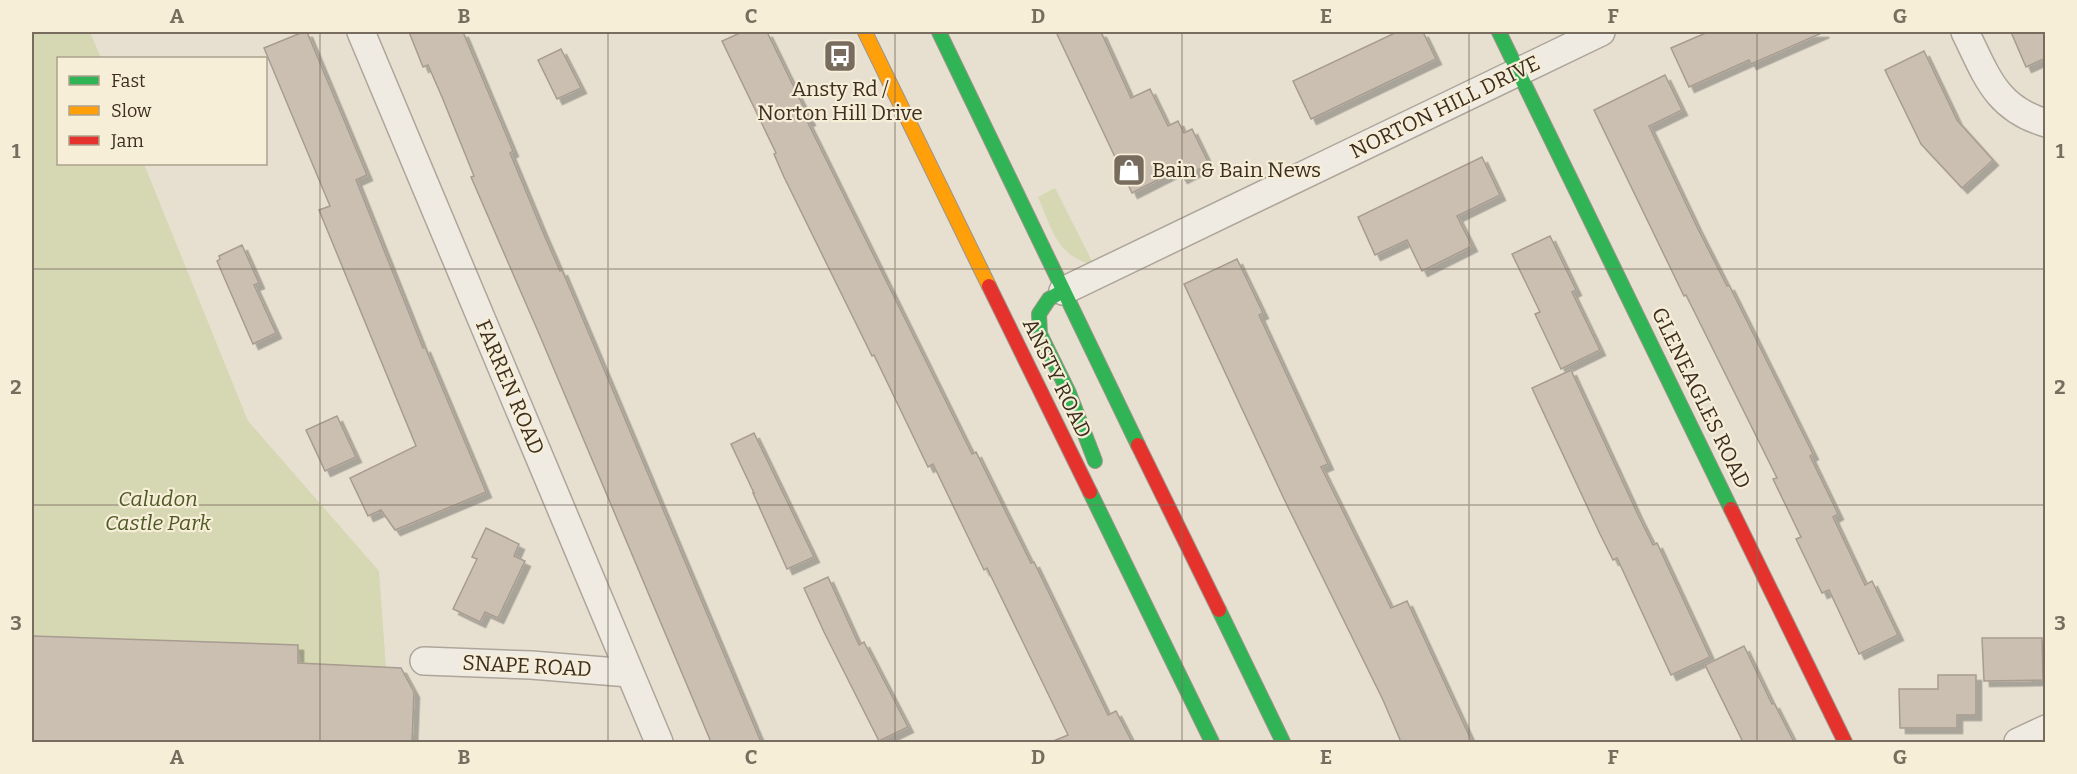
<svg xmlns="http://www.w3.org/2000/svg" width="2077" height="774" font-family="Bitter,serif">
<defs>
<filter id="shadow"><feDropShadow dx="5.5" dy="5.5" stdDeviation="0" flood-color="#0004"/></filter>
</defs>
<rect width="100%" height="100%" fill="#e7e0d1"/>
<g fill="#d6d7b3">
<polygon points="32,32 90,32 101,58 58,58 58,164 144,164 248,421 379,571 386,667 302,664 298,645 32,636"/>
<path d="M1055,188l39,77c-37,-8 -42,-36 -56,-68z"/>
</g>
<g fill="#cbbfb2" stroke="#a89c90" stroke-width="1.5" filter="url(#shadow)">
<polygon points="303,32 307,32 367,175 356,180 423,348 425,347 486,492 395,530 381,510 368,516 350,478 416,446 319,210 330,206 264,48"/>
<polygon points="409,32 463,32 513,151 510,153 542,230 560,271 562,270 571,291 761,742 711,742 540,336 471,177 474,176 442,97 428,65 423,67"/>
<polygon points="742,32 767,32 810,120 807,121 972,454 976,452 1031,563 1034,562 1108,715 1116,711 1132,742 1051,742 1068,735 987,568 984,570 933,464 928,467 874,355 872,356 784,177 774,154 776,153 722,41"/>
<polygon points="1056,32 1101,32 1131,98 1150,89 1168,126 1178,121 1184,133 1192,129 1209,164 1182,178 1177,170 1132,193"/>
<polygon points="1397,32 1423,32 1436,59 1311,119 1293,81"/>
<polygon points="1708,32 1824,32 1751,64 1749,60 1689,87 1671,48"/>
<polygon points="2011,32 2046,32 2046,58 2026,67"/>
<polygon points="561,49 581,88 557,99 538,60"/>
<polygon points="1924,51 1957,120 1993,160 1962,188 1921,144 1885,70"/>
<polygon points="1665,75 1682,110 1649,126 1697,227 1727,286 1729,285 1813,454 1810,456 1838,514 1833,517 1865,585 1872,581 1898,635 1859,654 1829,590 1822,593 1796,539 1801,537 1773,479 1777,478 1686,295 1684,296 1594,110"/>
<polygon points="1482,157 1500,195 1457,216 1472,246 1422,271 1407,240 1375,255 1358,217"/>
<polygon points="1550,236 1576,290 1572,292 1600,350 1561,369 1535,314 1540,312 1512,254"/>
<polygon points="242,245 259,283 254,285 276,333 253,344 217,261 220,259 219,256"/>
<polygon points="1237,259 1263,313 1259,315 1328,464 1321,467 1391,608 1407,601 1472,742 1401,742 1383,700 1284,499 1184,284"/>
<polygon points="1571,370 1638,515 1653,545 1657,543 1710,657 1671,675 1617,558 1613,560 1600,534 1532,388"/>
<polygon points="337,416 356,457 325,471 306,430"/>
<polygon points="754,433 814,557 787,569 753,493 754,493 731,444"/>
<polygon points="486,528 519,544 514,556 525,561 498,618 485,612 480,622 453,609 477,559 472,557"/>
<polygon points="828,577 859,645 864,642 908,727 879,741 824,632 804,588"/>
<polygon points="32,636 298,645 298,663 401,668 414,692 412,742 32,742"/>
<polygon points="1982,638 2042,638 2043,680 1984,681"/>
<polygon points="1744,646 1772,704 1774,703 1794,742 1743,742 1705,665"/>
<polygon points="1938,675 1976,675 1976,715 1957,715 1957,728 1900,728 1899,689 1938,689"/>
</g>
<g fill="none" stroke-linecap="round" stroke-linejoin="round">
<defs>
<g id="street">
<polyline points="361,32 659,742"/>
<path d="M1965,32c21,42 30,76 81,91"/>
<polyline points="1063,291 1601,32"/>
<polyline points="424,661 531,665 629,673"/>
<polyline points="2018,742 2046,729"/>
</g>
<g id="fast">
<polyline points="939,32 1138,445"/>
<polyline points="1499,32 1731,509"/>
<polyline points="1063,291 1049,299 1039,314 1040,334 1069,393 1095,461"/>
<polyline points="1090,492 1212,742"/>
<polyline points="1219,610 1283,742"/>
</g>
<polyline id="slow" points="865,32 989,286"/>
<g id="jam">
<polyline points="989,286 1090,492"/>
<polyline points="1138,445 1219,610"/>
<polyline points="1731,509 1845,742"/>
</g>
</defs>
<use href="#street" stroke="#ada599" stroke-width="30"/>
<use href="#fast" stroke="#9c958a" stroke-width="16"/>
<use href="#slow" stroke="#9c958a" stroke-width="16"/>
<use href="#jam" stroke="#9c958a" stroke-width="16"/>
<use href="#street" stroke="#efebe3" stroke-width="27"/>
<use href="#fast" stroke="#30b455" stroke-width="14"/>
<use href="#slow" stroke="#ff9f0a" stroke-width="14"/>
<use href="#jam" stroke="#e5322d" stroke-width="14"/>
</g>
<path fill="none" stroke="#786c5e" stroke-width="1.5" stroke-opacity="0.55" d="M320,32v710M608,32v710M895,32v710M1182,32v710M1469,32v710M1757,32v710M32,269h2014M32,505h2014"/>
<defs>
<symbol id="bus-square" viewBox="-11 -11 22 22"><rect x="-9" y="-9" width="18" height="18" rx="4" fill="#786c5e" stroke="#f7eed8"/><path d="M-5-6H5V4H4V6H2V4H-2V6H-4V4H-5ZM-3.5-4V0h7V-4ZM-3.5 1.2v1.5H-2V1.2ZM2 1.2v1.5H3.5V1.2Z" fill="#fff"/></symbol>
<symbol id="shop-square" viewBox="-11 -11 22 22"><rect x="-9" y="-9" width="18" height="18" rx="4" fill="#786c5e" stroke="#f7eed8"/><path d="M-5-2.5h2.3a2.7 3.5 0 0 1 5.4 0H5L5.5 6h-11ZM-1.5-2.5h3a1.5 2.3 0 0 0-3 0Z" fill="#fff"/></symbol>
</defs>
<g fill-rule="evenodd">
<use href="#bus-square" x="821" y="37" width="38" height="38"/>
<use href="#shop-square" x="1110" y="151" width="38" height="38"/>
</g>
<g text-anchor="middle" stroke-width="4.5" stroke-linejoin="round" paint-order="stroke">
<g font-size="21" fill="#3d2e20" stroke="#f7eed8">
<text x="840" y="96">Ansty Rd /<tspan x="840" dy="24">Norton Hill Drive</tspan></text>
<text x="1152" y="177" text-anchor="start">Bain &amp; Bain News</text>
</g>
<g font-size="21" fill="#3d2e20" stroke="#f7eed8">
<text transform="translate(1445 107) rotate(-26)" y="7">NORTON HILL DRIVE</text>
<text transform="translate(1057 378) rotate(64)" y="7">ANSTY ROAD</text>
<text transform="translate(510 387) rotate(67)" y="7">FARREN ROAD</text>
<text transform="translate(1701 398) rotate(64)" y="7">GLENEAGLES ROAD</text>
<text transform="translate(527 666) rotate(3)" y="7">SNAPE ROAD</text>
</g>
<g font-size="21" font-style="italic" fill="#4d5a26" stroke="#f7eed8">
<text x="158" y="506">Caludon<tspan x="158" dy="24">Castle Park</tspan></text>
</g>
</g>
<rect width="2077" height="774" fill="none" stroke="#f7eed8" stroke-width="66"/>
<rect x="57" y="57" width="210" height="108" fill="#f7eed8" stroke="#ada18e" stroke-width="1.5"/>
<rect x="69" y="76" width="30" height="9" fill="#30b455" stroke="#ada18e" stroke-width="1.5"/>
<text x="111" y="87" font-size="18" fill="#3d2e20">Fast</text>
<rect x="69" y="106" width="30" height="9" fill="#ff9f0a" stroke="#ada18e" stroke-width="1.5"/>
<text x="111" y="117" font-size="18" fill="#3d2e20">Slow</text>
<rect x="69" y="136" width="30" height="9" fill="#e5322d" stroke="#ada18e" stroke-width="1.5"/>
<text x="111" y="147" font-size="18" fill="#3d2e20">Jam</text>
<rect x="33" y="33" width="2011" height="708" fill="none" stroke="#786c5e" stroke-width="2"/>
<g font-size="20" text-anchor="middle" font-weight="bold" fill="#786c5e">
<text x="177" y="23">A</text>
<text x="464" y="23">B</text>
<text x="751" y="23">C</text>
<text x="1038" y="23">D</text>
<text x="1326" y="23">E</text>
<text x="1613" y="23">F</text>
<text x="1900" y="23">G</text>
<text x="16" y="158">1</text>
<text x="2060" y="158">1</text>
<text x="16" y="394">2</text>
<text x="2060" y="394">2</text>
<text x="16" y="630">3</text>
<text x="2060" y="630">3</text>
<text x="177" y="764">A</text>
<text x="464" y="764">B</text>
<text x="751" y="764">C</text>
<text x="1038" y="764">D</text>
<text x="1326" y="764">E</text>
<text x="1613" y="764">F</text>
<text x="1900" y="764">G</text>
</g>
</svg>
